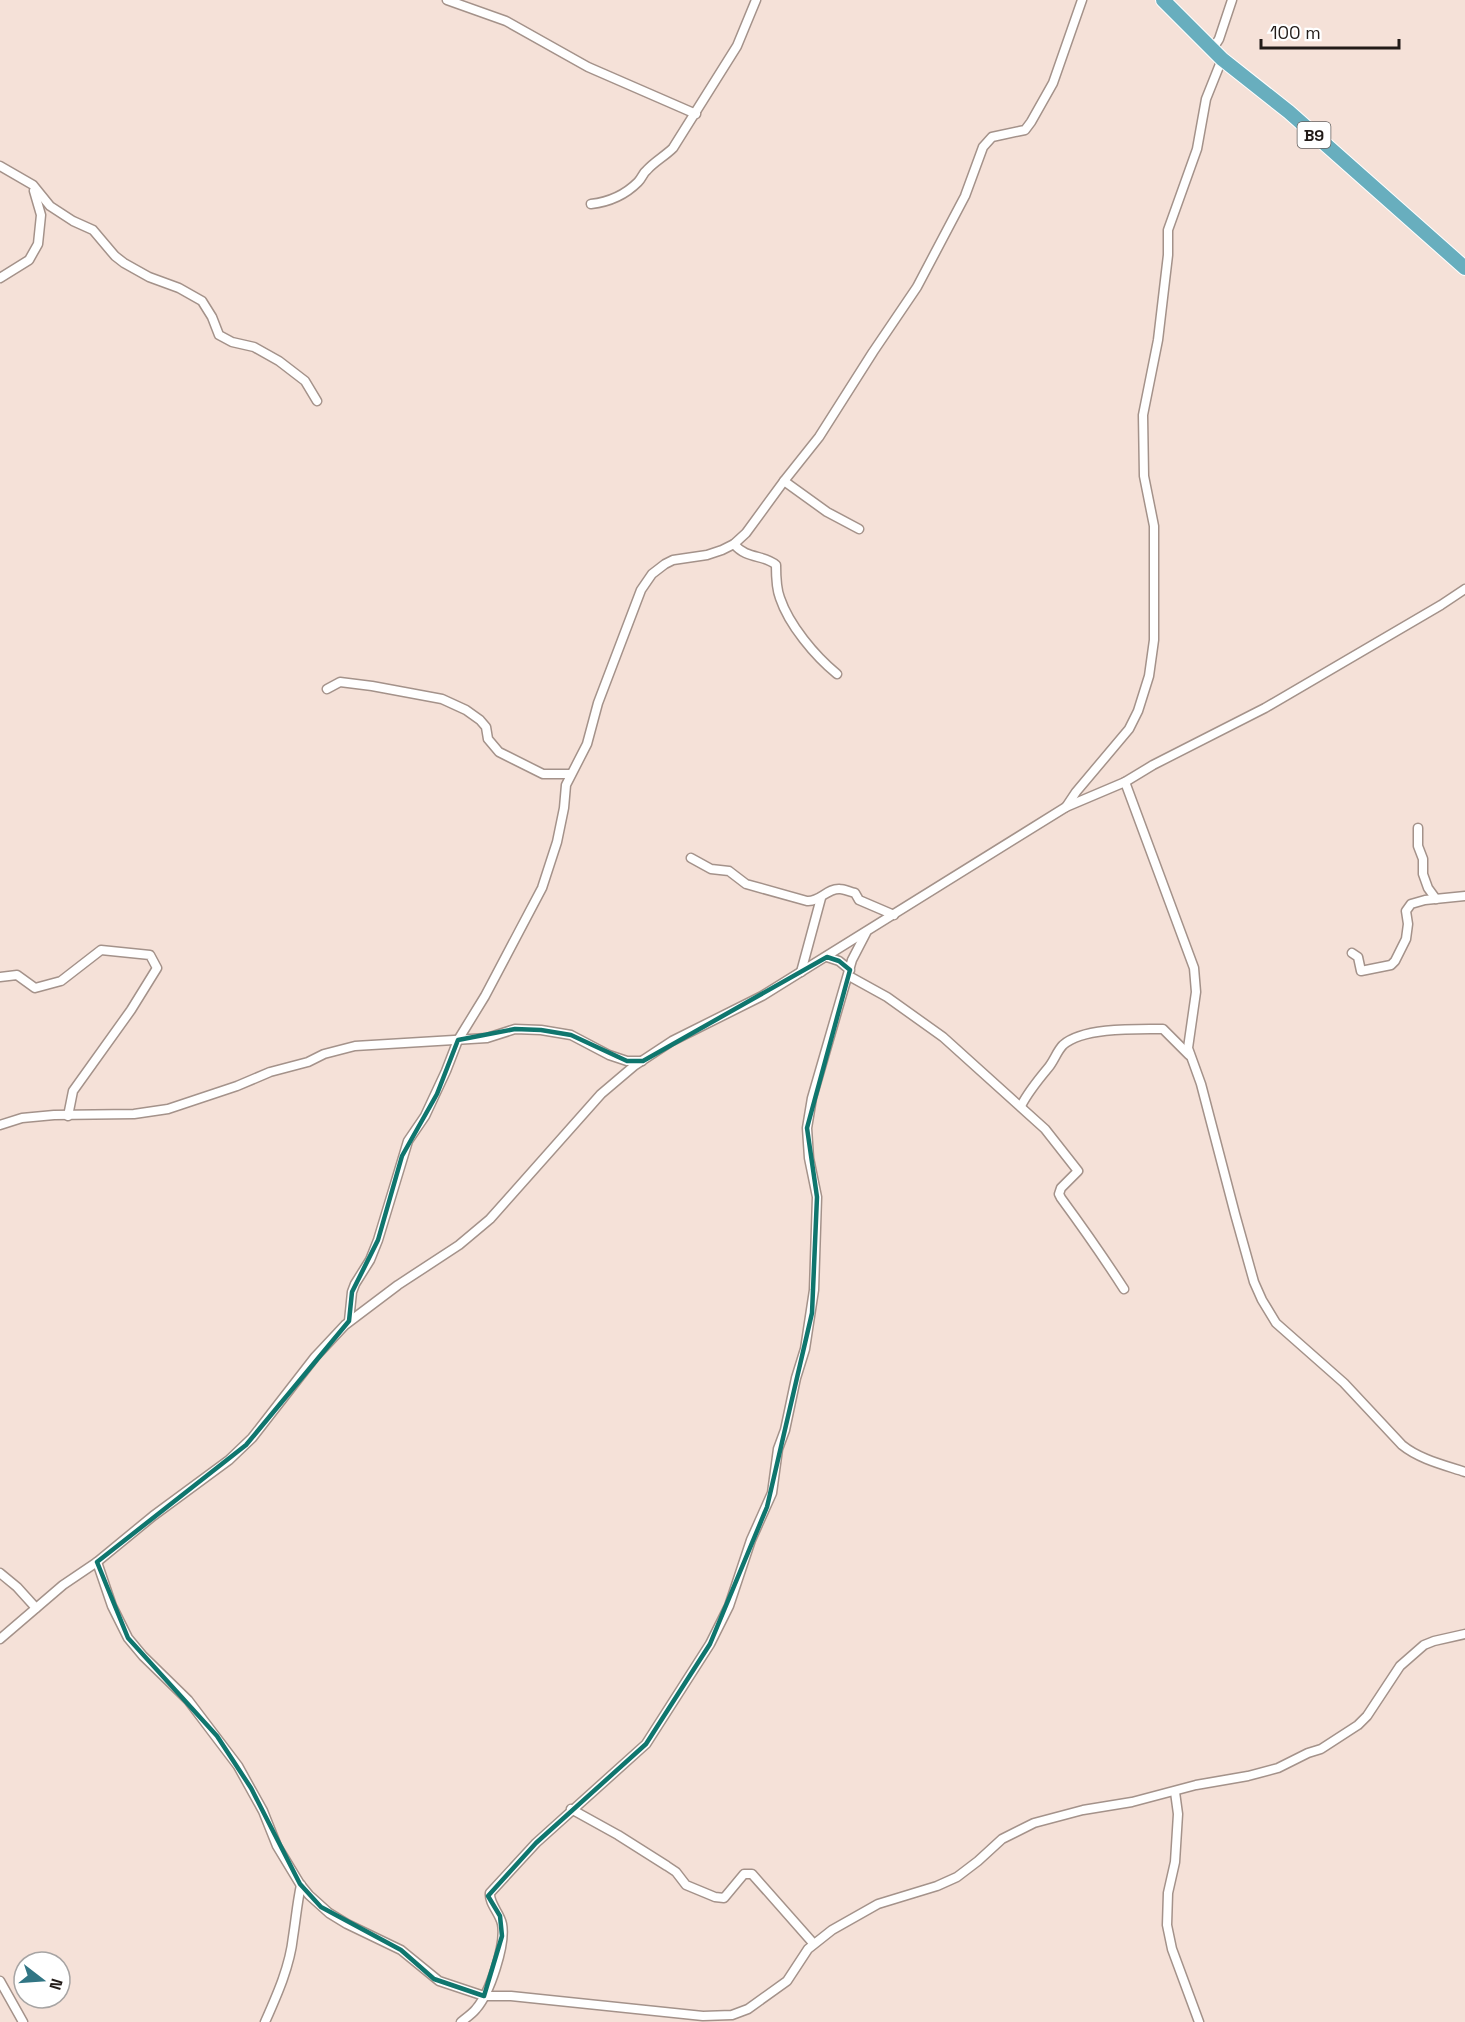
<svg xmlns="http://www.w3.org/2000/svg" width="1465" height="2022" font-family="'Space Grotesk',sans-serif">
<rect width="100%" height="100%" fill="#f5e1d8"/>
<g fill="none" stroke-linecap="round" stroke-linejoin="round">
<defs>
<g id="minor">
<polyline points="447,0 506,21 588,67 696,114"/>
<polyline points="1212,50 1219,39 1232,0"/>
<polyline points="0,166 33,185 50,206 73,221 93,230 115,256 124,263 149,277 179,288 202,301 212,317 219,335 232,342 254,347 279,361 305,381 317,401"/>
<path d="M591,204c18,-2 34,-9 47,-22 4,-4 5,-9 9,-12 7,-8 18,-14 26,-22l64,-102 19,-46"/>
<polyline points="0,278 29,260 38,244 41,215 34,191"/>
<polyline points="784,481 827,512 859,529"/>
<path d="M734,544c13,16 30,10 42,21 0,11 0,23 4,33 9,27 35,58 57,76"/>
<polyline points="327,689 340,682 372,686 442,699 466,710 480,720 486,727 488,739 499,752 543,774 570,774"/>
<path d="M1125,782l69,186 2,24 -8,56 13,36 34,130 19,68 8,18 14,23 68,60 58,62c17,14 42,20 63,27"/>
<polyline points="1066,807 1076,792 1129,729 1138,711 1149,676 1154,640 1154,526 1144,476 1143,415 1158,340 1168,255 1168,230 1197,149 1206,99 1222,59"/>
<polyline points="1418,828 1418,846 1423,859 1423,874 1428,888 1436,899"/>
<path d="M691,858l20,11 18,2 17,13 61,17c13,1 20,-13 33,-12 4,0 10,3 15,4l4,7 35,15"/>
<polyline points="1352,953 1358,957 1361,971 1391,965 1395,961 1406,939 1408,924 1406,911 1411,904 1425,900 1465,896"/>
<polyline points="827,957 839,961 850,970"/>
<polyline points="801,972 821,898"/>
<path d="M849,976l38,21 56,40 102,92 33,42 -17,17 -2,6 2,4c22,30 43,60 63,91"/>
<polyline points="0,977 17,975 35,988 61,981 101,950 150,955 157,968 131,1010 73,1091 68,1116"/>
<path d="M1021,1106c7,-14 17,-26 27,-38 6,-7 9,-17 15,-23 20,-18 74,-16 100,-16l26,26"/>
<polyline points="0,1125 22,1118 54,1115 134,1114 168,1109 237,1086 270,1072 308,1062 324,1054 355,1046 487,1038 515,1029 541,1030 571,1035 609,1055 627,1061 642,1061"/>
<polyline points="349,1321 352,1292 355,1284 370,1260 378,1240 408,1141 425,1116 446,1071 458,1040 485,996 542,888 557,842 564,808 566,785 587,744 598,703 641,590 652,574 665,564 673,560 707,555 722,550 734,544 746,533 784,481 819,437 873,352 917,287 965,196 983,147 992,137 1020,131 1025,130 1031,122 1053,83 1082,0"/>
<polyline points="97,1562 112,1606 128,1638 143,1656 188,1700 238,1766 263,1811 277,1846 300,1884 309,1895 329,1913 347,1924 401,1950 439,1981 484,1996 511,1996 703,2016 732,2015 748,2009 787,1981 808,1949 832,1930 878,1904 937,1886 957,1877 978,1861 1002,1839 1034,1823 1083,1810 1132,1802 1196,1785 1248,1776 1278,1768 1308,1753 1321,1749 1358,1725 1367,1716 1400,1666 1424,1645 1434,1641 1465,1634"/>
<polyline points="0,1573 17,1587 36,1608"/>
<polyline points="0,1639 63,1585 97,1562 153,1516 229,1460 252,1438 315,1357 345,1325 398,1285 459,1245 490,1219 601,1094 634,1066 672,1041 762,996 1066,807 1125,782 1153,765 1265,708 1441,605 1465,589"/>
<polyline points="1175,1792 1178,1814 1175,1862 1168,1893 1167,1925 1172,1949 1199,2022"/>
<polyline points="571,1809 618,1835 667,1866 676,1872 686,1885 715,1897 724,1898 744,1874 752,1874 813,1943"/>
<polyline points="0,1981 23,2022"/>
<path d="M265,2022c12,-27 25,-56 28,-85 3,-19 4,-33 8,-52"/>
<path d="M461,2022c5,-4 11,-8 15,-13 14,-16 30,-65 26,-85 -2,-11 -13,-20 -12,-31l46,-50 110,-99 64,-100 19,-38 22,-66 21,-47 6,-44 7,-19 11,-52 9,-29 9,-59 3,-93 -8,-39 -2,-30 5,-30 40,-138 14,-27"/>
</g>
<polyline id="trunk" points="1163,0 1222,59 1289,112 1465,268"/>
</defs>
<use href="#minor" stroke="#a4928a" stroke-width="11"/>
<use href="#trunk" stroke="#fff" stroke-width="16"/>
<use href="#minor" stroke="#fff" stroke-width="8"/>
<use href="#trunk" stroke="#68aebe" stroke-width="14"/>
</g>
<path fill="none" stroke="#0f766e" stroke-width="4.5" stroke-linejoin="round" d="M827,957l12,4 11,9 -43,158 10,69 -5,116 -45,194 -57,137 -64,100 -110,99 -48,53 12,20 2,20 -18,60 -50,-17 -33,-29 -80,-43 -21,-23 -49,-96 -34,-52 -89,-98 -31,-76 149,-117 103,-124 3,-29 26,-52 24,-84 35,-62 21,-54 57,-11 26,1 30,5 56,26h16z"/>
<g text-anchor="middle" stroke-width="6" stroke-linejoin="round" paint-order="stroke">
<rect fill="#fff" stroke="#645f5d" stroke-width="1.5" x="1297.5" y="122" width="33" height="26" rx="4.5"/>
<g font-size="16" font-weight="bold" fill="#221b18">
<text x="1314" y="141">B9</text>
</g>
</g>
<g transform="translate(42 1980) rotate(107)"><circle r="28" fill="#ffffff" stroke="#a7a4a3" stroke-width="1.5"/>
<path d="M0-4.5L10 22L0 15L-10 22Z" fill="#317584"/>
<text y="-9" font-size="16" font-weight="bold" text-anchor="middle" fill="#221b18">N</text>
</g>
<path d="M1261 39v9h138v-9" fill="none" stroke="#221b18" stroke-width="3"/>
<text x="1270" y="39" font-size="18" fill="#221b18" stroke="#ffffff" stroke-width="4.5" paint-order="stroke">100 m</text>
</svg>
